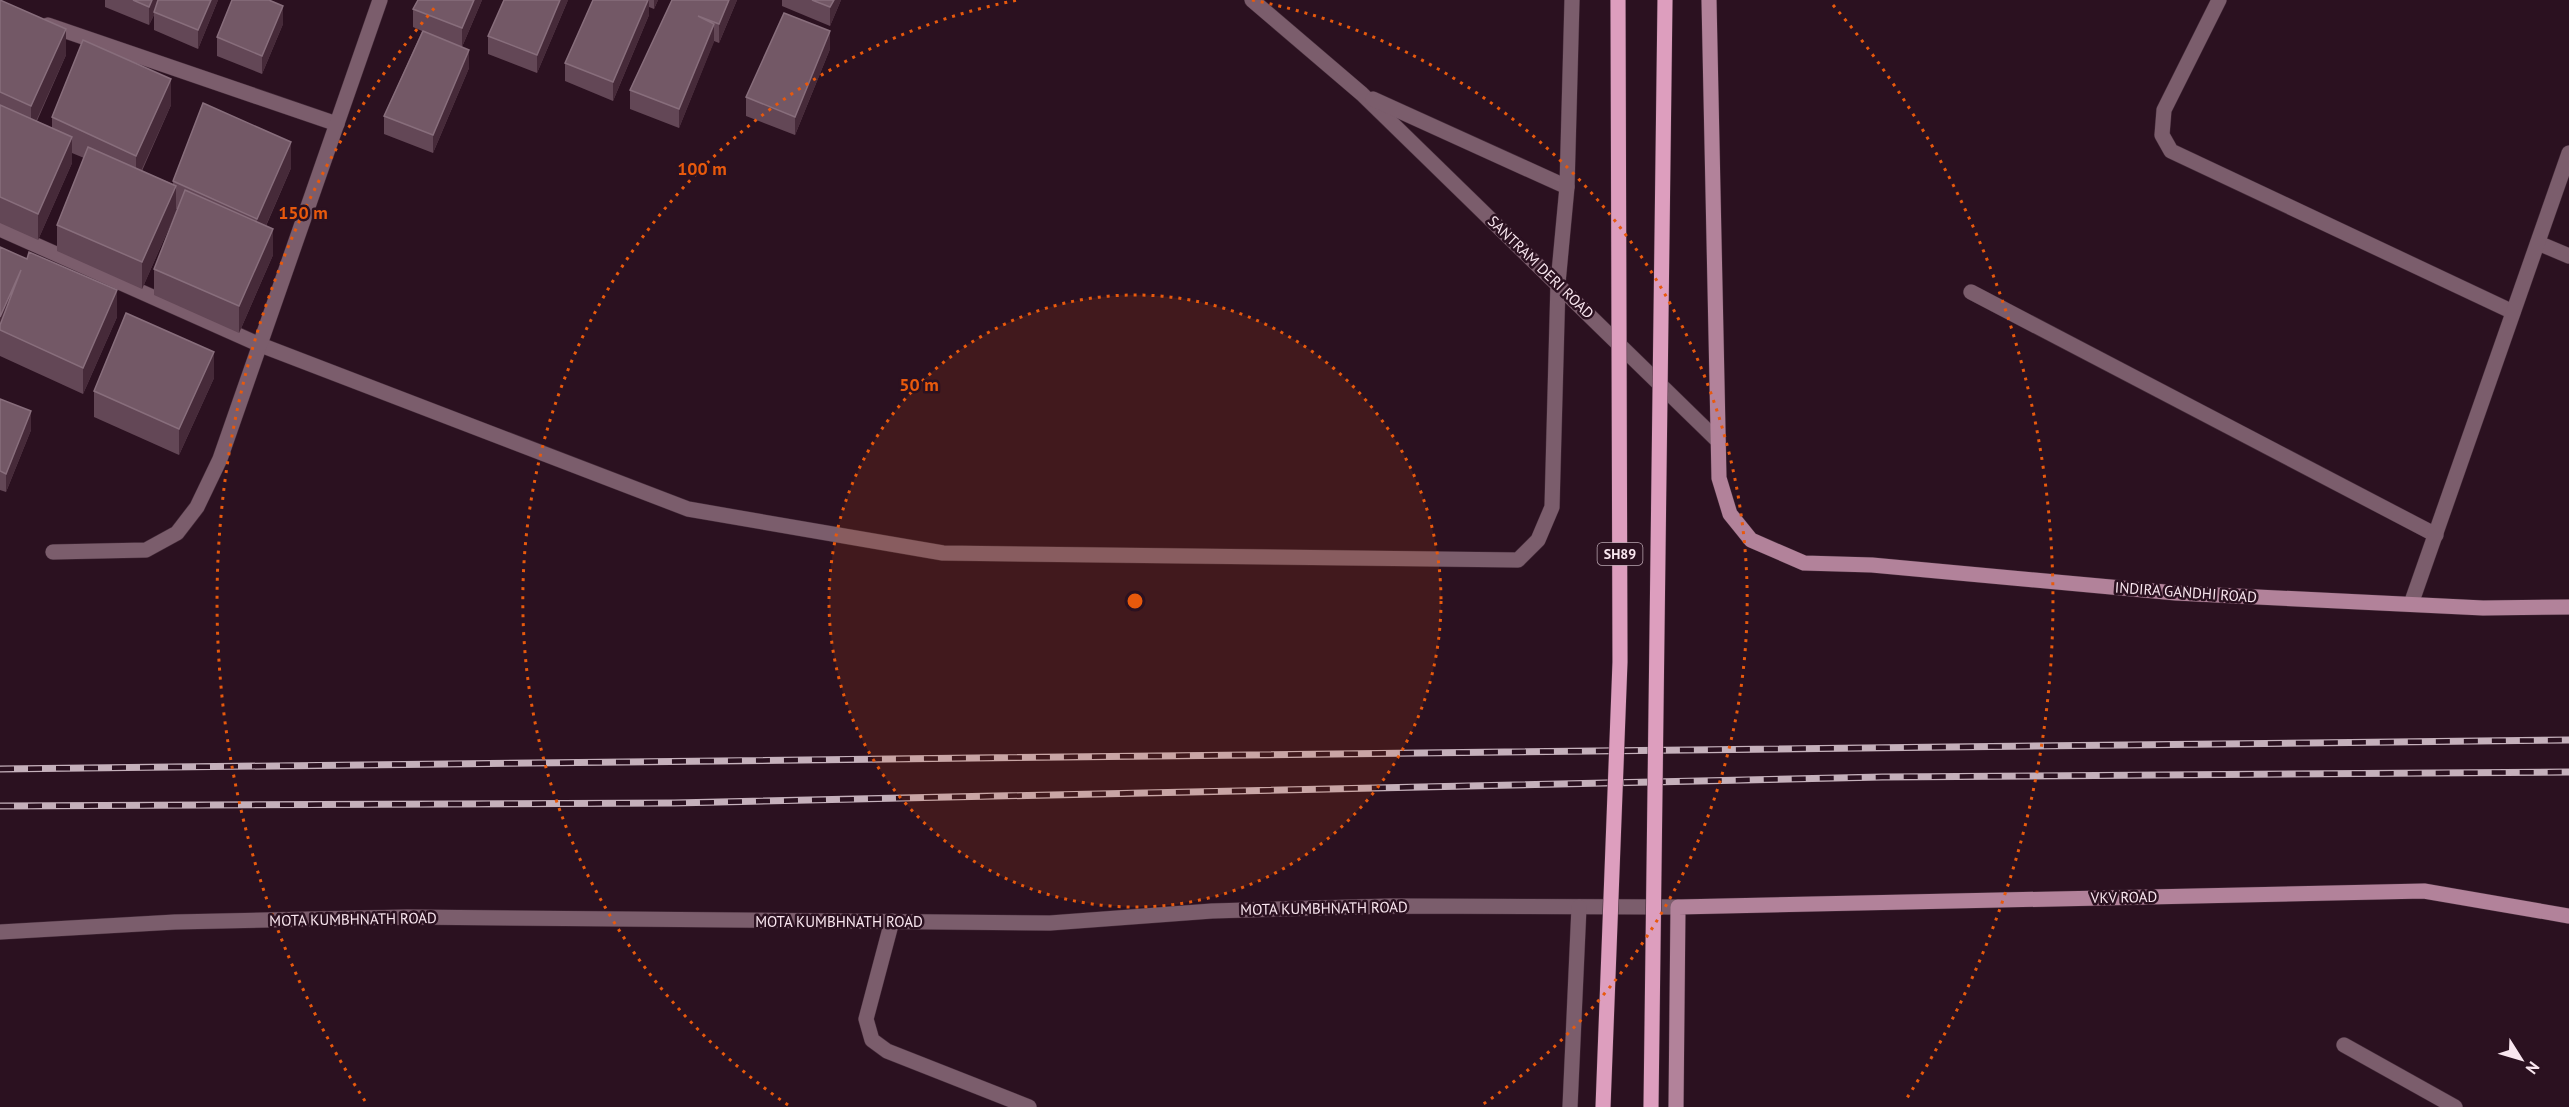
<svg xmlns="http://www.w3.org/2000/svg" width="2569" height="1107" viewBox="0 0 2569 1107" font-family="'PT Sans',sans-serif">
<style>
.lines{fill:none;stroke-linecap:round;stroke-linejoin:round}
.street-casing{stroke:#442b39;stroke-width:16}
.secondary-casing{stroke:#442b39;stroke-width:16}
.street{stroke:#7b5d6c;stroke-width:15}
.secondary{stroke:#b2829a;stroke-width:15}
.rail-casing{stroke:#c5b0bb;stroke-width:7}
.rail{stroke:#2b1120;stroke-width:4.5;stroke-dasharray:14;stroke-linecap:butt}
.primary-bridge-casing{stroke:#442b39;stroke-width:16;stroke-linecap:butt}
.primary-bridge{stroke:#dd9ebe;stroke-width:15}
.wall{fill:#634756}
.shaded-wall{fill:#462a39}
.building{fill:#735866;stroke:#886e7c;stroke-width:1.5}
.ring{fill:none;stroke:#e8590c;stroke-width:3;stroke-dasharray:3 6}
.labels{text-anchor:middle;dominant-baseline:central;stroke-width:5;stroke-linejoin:round;paint-order:stroke}
.shield{fill:#2b1120;stroke:#bba6b1;stroke-width:1.5}
.shield-label{font-size:14px;font-weight:bold;fill:#f9e6ef}
.street-label{font-size:15px;fill:#f9e6ef;stroke:#2b1120}
.centre{fill:#e8590c;stroke:#2b1120;stroke-width:3}
.ring-label{font-size:18px;text-anchor:middle;font-weight:bold;fill:#e8590c;stroke:#2b1120;stroke-width:5;stroke-linejoin:round;paint-order:stroke}
</style>
<rect width="100%" height="100%" fill="#2b1120"/>
<g class="lines">
<g class="street-casing">
<g id="street">
<path d="M1252,0L1362,94L1718,441"/>
<path d="M2219,0L2164,110L2162,135L2171,151L2513,312"/>
<path d="M48,25L337,124"/>
<path d="M1373,99L1567,187"/>
<path d="M0,229L258,344L688,509L943,553L1518,560L1538,540L1552,507L1558,283L1567,187L1572,0"/>
<path d="M2538,243L2569,256"/>
<path d="M1971,292L2436,535"/>
<path d="M53,552L146,550L177,533L197,507L220,459L380,0"/>
<path d="M2411,604L2569,153"/>
<path d="M892,921L866,1019L872,1040L887,1051L1029,1107"/>
<path d="M0,932L175,922L407,917L1050,923L1212,911L1390,906L1678,907"/>
<path d="M2344,1045L2455,1107"/>
<path d="M1570,1107L1579,907"/>
</g>
</g>
<g class="secondary-casing">
<g id="secondary">
<path d="M1709,0L1719,478L1730,514L1751,540L1804,563L1872,565L2176,593L2483,608L2569,607"/>
<path d="M1676,1107L1678,907L2424,891L2569,916"/>
</g>
</g>
<use href="#street" class="street"/>
<use href="#secondary" class="secondary"/>
<g class="rail-casing">
<g id="rail">
<path d="M0,769L2569,740"/>
<path d="M0,806L674,803L1882,777L2569,772"/>
</g>
</g>
<use href="#rail" class="rail"/>
<g class="primary-bridge-casing">
<g id="primary-bridge">
<path d="M1603,1107L1620,662L1618,0"/>
<path d="M1651,1107L1665,0"/>
</g>
</g>
<use href="#primary-bridge" class="primary-bridge"/>
</g>
<g class="wall">
<path d="M0,0L66,55L37,121L52,128V117L171,105L142,171L173,184V181L291,168L266,226L273,255L239,333L154,295V269L178,210L176,209V212L142,289L57,251V225L84,158L72,153V163L38,240L0,223Z"/>
<path d="M105,0H218L198,49L154,30V15L149,25L105,7Z"/>
<path d="M418,0H482L462,47L469,68L433,153L384,134V116L422,31L413,27V9Z"/>
<path d="M568,0L537,73L488,54V36Z"/>
<path d="M593,0H658L654,9L649,7V15L613,101L565,81V63Z"/>
<path d="M672,0H737L719,43L714,41L679,128L630,109V90Z"/>
<path d="M782,0H841L830,26L782,6Z"/>
<path d="M283,24L262,74L217,56V37Z"/>
<path d="M830,49L795,135L746,116V97Z"/>
<path d="M0,247L117,317L83,394L0,356Z"/>
<path d="M214,378L179,455L94,417V391Z"/>
<path d="M0,399L31,430L6,492L0,490Z"/>
</g>
<g class="shaded-wall">
<path d="M152,0H160L154,12V15L149,25V7Z"/>
<path d="M211,0H218L198,49V30Z"/>
<path d="M474,0H482L462,47V28Z"/>
<path d="M560,0H568L537,73V55Z"/>
<path d="M648,0H649V15L613,101V82Z"/>
<path d="M654,0H658L654,9Z"/>
<path d="M729,0H737L719,43V24Z"/>
<path d="M834,0H841L830,26V7Z"/>
<path d="M283,6V24L262,74V56Z"/>
<path d="M714,24V42L679,128V109Z"/>
<path d="M66,29V55L31,132V106Z"/>
<path d="M830,31V49L795,135V117Z"/>
<path d="M469,50V68L433,153V135Z"/>
<path d="M171,79V105L136,182V156Z"/>
<path d="M72,137V163L38,240V214Z"/>
<path d="M291,142V168L257,246V219Z"/>
<path d="M176,186V212L142,289V262Z"/>
<path d="M273,229V255L239,333V306Z"/>
<path d="M21,270L0,330V317Z"/>
<path d="M117,290V317L83,394V368Z"/>
<path d="M214,352V378L179,455V429Z"/>
<path d="M31,411V430L6,492V474Z"/>
</g>
<g class="building">
<path d="M0,0L66,29L31,106L0,92Z"/>
<path d="M133,0H152L149,7Z"/>
<path d="M158,0H211L198,30L154,12Z"/>
<path d="M232,0H269L283,6L262,56L217,37Z"/>
<path d="M418,0H474L462,28L413,9Z"/>
<path d="M504,0H560L537,55L488,36Z"/>
<path d="M593,0H648L613,82L565,63Z"/>
<path d="M672,0H729L719,24L698,16L714,24L679,109L630,90Z"/>
<path d="M812,0H834L830,7Z"/>
<path d="M784,13L830,31L795,117L746,97Z"/>
<path d="M423,31L469,50L433,135L384,116Z"/>
<path d="M83,40L171,79L136,156L52,117Z"/>
<path d="M203,103L291,142L257,219L173,181Z"/>
<path d="M0,105L72,137L38,214L0,197Z"/>
<path d="M88,147L176,186L142,262L57,225Z"/>
<path d="M185,190L273,229L239,306L154,269Z"/>
<path d="M0,247L27,259L29,252L117,290L83,368L0,330V325L21,270L0,317Z"/>
<path d="M126,313L214,352L179,429L94,391Z"/>
<path d="M0,399L31,411L6,474L0,471Z"/>
</g>
<circle cx="1135" cy="601" r="306" fill="#e8590c" fill-opacity=".12"/>
<g class="ring">
<circle cx="1135" cy="601" r="306"/>
<path d="M788 1105A612 612 0 0 1 1018 0M1252 0A612 612 0 0 1 1482 1105"/>
<path d="M365 1101A918 918 0 0 1 437 5M1833 5A918 918 0 0 1 1905 1101"/>
</g>
<g class="labels">
<rect class="shield" x="1597.5" y="543" width="45" height="22" rx="4.5"/>
<g class="shield-label">
<text x="1620" y="554">SH89</text>
</g>
<g class="street-label">
<text transform="translate(1541 267) rotate(44)">SANTRAM DERI ROAD</text>
<text transform="translate(2186 592) rotate(4)">INDIRA GANDHI ROAD</text>
<text transform="translate(2124 897) rotate(-1)">VKV ROAD</text>
<text transform="translate(1324 908) rotate(-1)">MOTA KUMBHNATH ROAD</text>
<text transform="translate(353 919) rotate(-1)">MOTA KUMBHNATH ROAD</text>
<text x="839" y="921">MOTA KUMBHNATH ROAD</text>
</g>
</g>
<circle cx="1135" cy="601" r="9" class="centre"/>
<g class="ring-label">
<text x="702" y="175">100 m</text>
<text x="303" y="219">150 m</text>
<text x="919" y="391">50 m</text>
</g>
<g transform="translate(2521 1059) rotate(127)" stroke="#2b1120" stroke-width="4.5" paint-order="stroke">
<path d="M0-4.5L10 22L0 15L-10 22Z" fill="#f9e6ef"/>
<text y="-9" font-size="16" font-weight="bold" text-anchor="middle" fill="#f9e6ef">N</text>
</g>
</svg>
